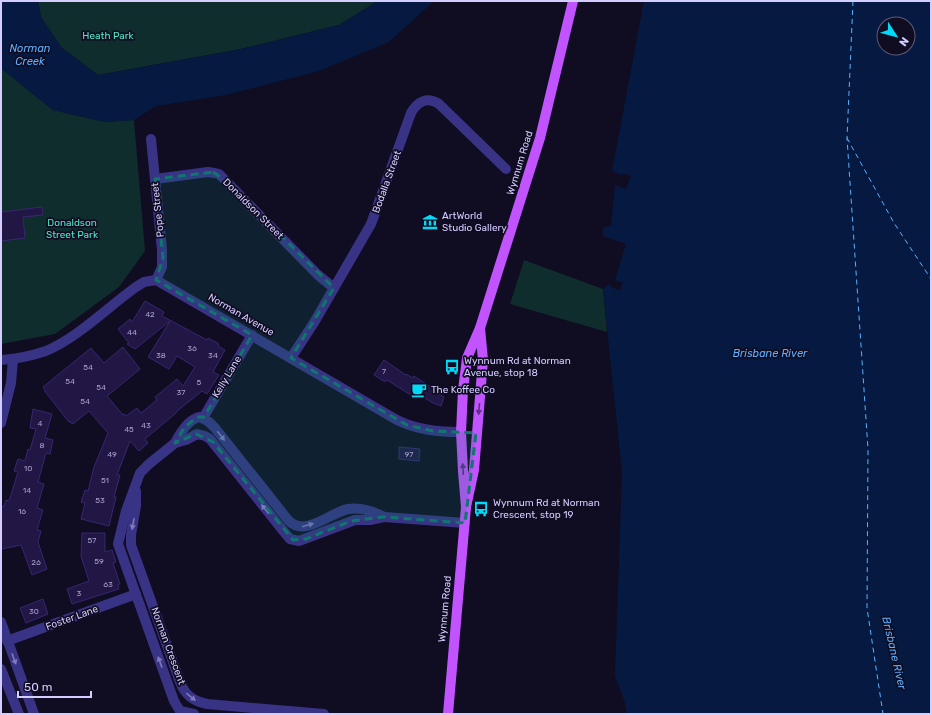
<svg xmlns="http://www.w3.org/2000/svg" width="932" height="715" viewBox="0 0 932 715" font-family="Rubik,sans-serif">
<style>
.green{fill:#0e2d2c}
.water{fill:#061a41;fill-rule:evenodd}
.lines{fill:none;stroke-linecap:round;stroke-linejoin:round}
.ferry{stroke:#5bb0ff;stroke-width:1;stroke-dasharray:5 4;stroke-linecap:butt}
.building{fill:#211644;stroke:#372772}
.minor{stroke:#383385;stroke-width:10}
.tertiary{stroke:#383385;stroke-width:10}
.primary{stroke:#c254ff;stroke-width:10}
.oneway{fill:#602c85}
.oneway2{fill:#7e78bc}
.marked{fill:#0f766e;fill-opacity:0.2;stroke:#0f766e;stroke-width:3;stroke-dasharray:8 5;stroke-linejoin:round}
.labels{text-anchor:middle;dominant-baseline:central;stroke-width:3.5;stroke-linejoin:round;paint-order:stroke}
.number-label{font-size:8px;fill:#a79fd0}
.park-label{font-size:10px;fill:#50e8c5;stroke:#100c22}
.street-label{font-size:10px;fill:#d4cdff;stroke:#100c22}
.poi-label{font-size:10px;fill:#d4cdff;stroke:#100c22;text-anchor:start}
.water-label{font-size:11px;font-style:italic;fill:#5bb0ff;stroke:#100c22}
</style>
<rect width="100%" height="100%" fill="#100c22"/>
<g class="green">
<path d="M38,1H378L339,25L241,49L98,75L61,47L41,17Z"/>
<path d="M1,68L53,110L105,122L134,120L145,251L119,287L55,334L1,344Z"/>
<path d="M524,260L603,289L607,332L510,304Z"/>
</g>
<g class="water">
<path d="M1,1H38L41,17L61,47L98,75L241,49L339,25L378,1H434L389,42L319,71L226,95L156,106L134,120L105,122L53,110L3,70L1,68Z"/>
<path d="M644,1H931V714H627L625,703L615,676L622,473L603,289L609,284L613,288L620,290L623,283L615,280L626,244L603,236V227L611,226L615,185L626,189L631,176L624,173L622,175L612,171ZM884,24H908V48H884Z"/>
</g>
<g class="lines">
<g class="ferry">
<path d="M853,1L847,138L868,449L867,608L883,714"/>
<path d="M847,138L894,223L931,279"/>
</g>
</g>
<g class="building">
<path d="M42,207L43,215L23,217L25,238L1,241V212Z"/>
<path d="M145,301L164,312L162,316L207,340L208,338L219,344L218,346L225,350L213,372L219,375L207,394L202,391L176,412V413L145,439L148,443L139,451L130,441L117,475H120L114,497H116L109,526L81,519L85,503L81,502L85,490L88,491L94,467L108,433L89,411L73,424L68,421L44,390H45L43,387L91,348L104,363L123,347L140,369L107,396L123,415L124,414L126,416L137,408L141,413L157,400L155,397L177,379L183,386L195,367L177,356L169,369L148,357L170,321L135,349L127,344L129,343L118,329L130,319L132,322Z"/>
<path d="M384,360L406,375V374L413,378L414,376L440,393L439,394L444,397L441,406L433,403L420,395L417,399L387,380L385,382L374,375Z"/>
<path d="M33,409L52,414L45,438L53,440L50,454L46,453L38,482L44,484L37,508L43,510L37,530L41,531L38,542L47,569L32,575L21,545L1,549V507L4,506L6,500L9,501L18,472L14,471L18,459L25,461L28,449L30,450L36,429L30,428Z"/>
<path d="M399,447L420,449L419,461L399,459Z"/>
<path d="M82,533H105V552L112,550L116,562L113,563L120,584L118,585L119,589L72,604L67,589L89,581L81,556Z"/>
<path d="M43,599L48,614L26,623L20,608Z"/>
</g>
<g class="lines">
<g class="minor">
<path d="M151,139L162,250V267L156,280"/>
<path d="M155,179L208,172L215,173L219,174L318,275L334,288"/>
<path d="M291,358L315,321L371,224L411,113C417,102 427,96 439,104L506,169"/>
<path d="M203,418L252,335"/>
<path d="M1,423L11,383L13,359"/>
<path d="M175,443C180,433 188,419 200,417L209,422L215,428L288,520C305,538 329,513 348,509C360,507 373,511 384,517"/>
<path d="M136,491V506L131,535V545L180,682C185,695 193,701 207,704L324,714"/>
<path d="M1,622L34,714"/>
<path d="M7,641L136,594"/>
<path d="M1,669L19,714"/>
<path d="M194,714L180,711L174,701L118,544L126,511L140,473L149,464L175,443L186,440L197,434L205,436L210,439L280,527L290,539L299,541L355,520H370L384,517L465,523"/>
</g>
<path class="tertiary" d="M1,360C16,359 31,356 46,351C77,338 108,307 136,287L144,282L156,280L397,420C418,430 438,432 461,432"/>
<g class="primary">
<path d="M466,507L463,471L461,432L463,390L467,358L480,328L540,138L573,1"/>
<path d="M448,714L466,507L474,470L483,360L480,328"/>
</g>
</g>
<defs><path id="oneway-solid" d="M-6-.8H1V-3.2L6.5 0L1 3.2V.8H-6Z"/></defs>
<g class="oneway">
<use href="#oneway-solid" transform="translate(479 409) rotate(95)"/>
<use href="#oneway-solid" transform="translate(463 469) rotate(-93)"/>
</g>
<g class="oneway2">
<use href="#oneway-solid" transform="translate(221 436) rotate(52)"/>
<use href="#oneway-solid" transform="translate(265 509) rotate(-128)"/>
<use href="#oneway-solid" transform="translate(133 524) rotate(101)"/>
<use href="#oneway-solid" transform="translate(308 525) rotate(-16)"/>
<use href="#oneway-solid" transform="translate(14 659) rotate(70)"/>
<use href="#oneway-solid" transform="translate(160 662) rotate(-110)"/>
<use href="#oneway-solid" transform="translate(191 697) rotate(39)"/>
</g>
<path class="marked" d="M213,172L226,181L334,288L291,358L407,425L433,431L476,433L465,523L384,517L351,521L306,539L293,540L213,442L196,434L175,443L184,428L197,417H204L252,335L156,280L163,258L155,179Z"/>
<defs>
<g id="museum-bare" transform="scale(1.2)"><path d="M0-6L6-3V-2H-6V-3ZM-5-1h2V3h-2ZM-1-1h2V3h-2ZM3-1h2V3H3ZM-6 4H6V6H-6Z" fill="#00daf8" stroke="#100c22" stroke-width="2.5" paint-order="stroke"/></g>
<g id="bus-bare" transform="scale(1.2)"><path d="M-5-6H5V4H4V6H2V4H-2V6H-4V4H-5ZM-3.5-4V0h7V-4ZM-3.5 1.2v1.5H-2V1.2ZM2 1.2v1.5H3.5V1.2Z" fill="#00daf8" stroke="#100c22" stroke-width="2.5" paint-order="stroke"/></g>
<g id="cafe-bare" transform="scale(1.2)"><path d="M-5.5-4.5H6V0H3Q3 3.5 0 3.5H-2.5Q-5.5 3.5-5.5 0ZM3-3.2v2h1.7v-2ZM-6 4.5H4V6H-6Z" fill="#00daf8" stroke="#100c22" stroke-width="2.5" paint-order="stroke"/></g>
</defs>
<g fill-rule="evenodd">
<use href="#museum-bare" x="430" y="222"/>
<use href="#bus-bare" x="452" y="367"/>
<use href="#cafe-bare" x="419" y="390"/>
<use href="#bus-bare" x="481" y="509"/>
</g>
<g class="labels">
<g class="number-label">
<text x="150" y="314">42</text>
<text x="132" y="332">44</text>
<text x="192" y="348">36</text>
<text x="161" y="355">38</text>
<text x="213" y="355">34</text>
<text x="88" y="367">54</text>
<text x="384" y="371">7</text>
<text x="70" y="381">54</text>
<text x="199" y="382">5</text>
<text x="101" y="387">54</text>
<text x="181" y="392">37</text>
<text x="85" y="401">54</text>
<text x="40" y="423">4</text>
<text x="146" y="425">43</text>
<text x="129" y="429">45</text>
<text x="42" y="445">8</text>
<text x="112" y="454">49</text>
<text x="409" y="454">97</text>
<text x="28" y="468">10</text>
<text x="105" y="480">51</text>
<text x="27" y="490">14</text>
<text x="100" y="500">53</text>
<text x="22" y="511">16</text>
<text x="92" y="540">57</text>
<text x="99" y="561">59</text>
<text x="36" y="562">26</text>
<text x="108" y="584">63</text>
<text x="79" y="593">3</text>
<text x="34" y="611">30</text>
</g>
<g class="park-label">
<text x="108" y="36">Heath Park</text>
<text x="72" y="223">Donaldson<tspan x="72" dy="12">Street Park</tspan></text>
</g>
<g class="street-label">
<text transform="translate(520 163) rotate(-73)">Wynnum Road</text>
<text transform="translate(387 182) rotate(-70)">Bodalla Street</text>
<text transform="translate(253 209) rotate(45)">Donaldson Street</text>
<text transform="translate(158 210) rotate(-96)">Pope Street</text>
<text transform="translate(241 315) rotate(30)">Norman Avenue</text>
<text transform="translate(227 377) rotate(-59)">Kelly Lane</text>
<text transform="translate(445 609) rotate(-85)">Wynnum Road</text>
<text transform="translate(72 618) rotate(-20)">Foster Lane</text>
<text transform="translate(168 646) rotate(70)">Norman Crescent</text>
</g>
<g class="poi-label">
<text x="442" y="216">ArtWorld<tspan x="442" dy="12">Studio Gallery</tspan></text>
<text x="464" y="361">Wynnum Rd at Norman<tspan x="464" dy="12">Avenue, stop 18</tspan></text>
<text x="431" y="390">The Koffee Co</text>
<text x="493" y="503">Wynnum Rd at Norman<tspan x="493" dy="12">Crescent, stop 19</tspan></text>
</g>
<g class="water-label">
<text x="30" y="48">Norman<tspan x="30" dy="13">Creek</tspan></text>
<text x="770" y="353">Brisbane River</text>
<text transform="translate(894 653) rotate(77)">Brisbane River</text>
</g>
</g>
<rect width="932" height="715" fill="none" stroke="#d4cdff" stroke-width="4"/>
<g transform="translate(896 36) rotate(126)"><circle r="19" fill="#100c22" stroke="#5e597a"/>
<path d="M0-3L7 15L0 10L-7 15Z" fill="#00daf8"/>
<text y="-6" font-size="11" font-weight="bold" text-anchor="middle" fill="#d4cdff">N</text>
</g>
<path d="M18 691v6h73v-6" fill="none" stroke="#d4cdff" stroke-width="2"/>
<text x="24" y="691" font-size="12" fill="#d4cdff" stroke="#100c22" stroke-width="3" paint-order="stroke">50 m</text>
</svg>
